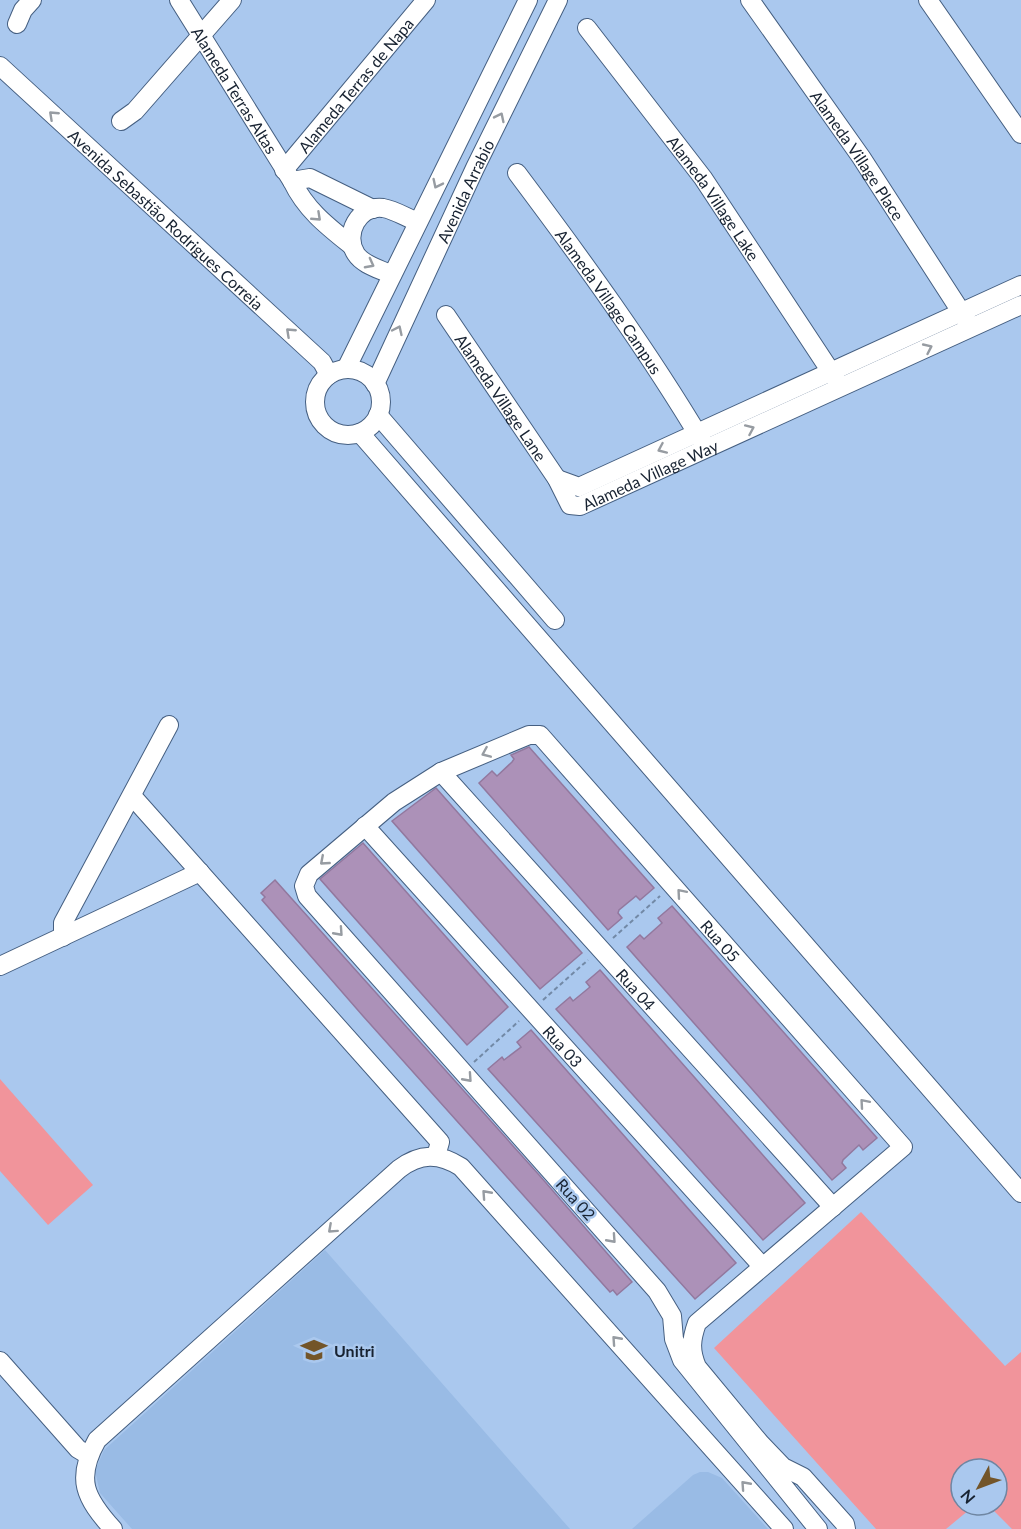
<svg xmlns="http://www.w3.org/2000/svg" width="1021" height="1529" viewBox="0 0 1021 1529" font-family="Lato,sans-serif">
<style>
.built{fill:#99bbe5}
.green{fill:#f1949b}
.building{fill:#ac91b8;stroke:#92789e;stroke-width:1.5}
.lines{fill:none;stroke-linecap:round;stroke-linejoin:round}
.minor-casing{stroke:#455f81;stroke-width:20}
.path{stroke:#7289a6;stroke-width:2;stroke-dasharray:4.5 3;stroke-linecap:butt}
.minor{stroke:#fff;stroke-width:18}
.oneway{stroke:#979ca2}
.labels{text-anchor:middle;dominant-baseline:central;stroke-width:5;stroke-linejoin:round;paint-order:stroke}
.street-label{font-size:16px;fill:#172231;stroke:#aac8ee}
.poi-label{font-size:16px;font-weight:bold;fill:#172231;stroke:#aac8ee;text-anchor:start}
</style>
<rect width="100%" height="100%" fill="#aac8ee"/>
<g class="built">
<path d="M325,1250L570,1529H132L100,1493L95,1471L104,1450Z"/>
<path d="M700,1472H708L722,1478L768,1529H632L693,1475Z"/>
</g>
<g class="green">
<path d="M0,1079L93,1185L48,1225L0,1171Z"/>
<path d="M861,1212L1005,1366L1021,1352V1529H1012L988,1505H997V1469H961V1505H975L946,1529H876L714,1348Z"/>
</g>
<g class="building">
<path d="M529,747L654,888L640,900L636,896L619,910L618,913L622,918L608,930L479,783L492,771L497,776L512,762L514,759L511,755Z"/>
<path d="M436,788L582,953L540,989L392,821Z"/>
<path d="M363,843L508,1007L467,1045L320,879Z"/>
<path d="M275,880L540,1176L632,1282L617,1295L613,1290L610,1292L363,1016L262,900L265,897L261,893Z"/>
<path d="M672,906L877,1138L863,1150L859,1145L843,1160L842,1163L846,1168L832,1180L627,947L640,935L644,939L662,923L658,918Z"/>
<path d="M600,970L805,1203L763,1240L556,1009L570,997L573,1001L590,987L586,982Z"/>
<path d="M531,1030L736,1263L695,1299L488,1069L502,1057L504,1060L521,1047L517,1042Z"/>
</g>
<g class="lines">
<g class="minor-casing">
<g id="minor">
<path id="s1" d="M179,0L292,181C306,210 327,226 352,246"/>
<path id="s2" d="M750,0L861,157L967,321"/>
<path d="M928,0L1021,134"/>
<path d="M17,24L23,10L32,0"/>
<path id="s3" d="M587,28L703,178L837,381"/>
<path id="s4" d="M0,66L322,362L329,375"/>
<path d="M121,121L135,111L232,0"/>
<path id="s5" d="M284,170L426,0"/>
<path id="s6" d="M517,173C583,261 647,349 703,443"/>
<path d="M292,181L310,178L373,209"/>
<path d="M392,275C380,269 363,265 356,254C343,234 359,205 383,208C395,210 407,218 418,222"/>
<path id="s7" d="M446,315L557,479L570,505L580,506L1021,305"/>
<path d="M346,369L528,0"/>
<circle cx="348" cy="402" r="33"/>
<path id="s8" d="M375,384L475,168L558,0"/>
<path d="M378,415L555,620"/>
<path d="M360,433L1021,1193"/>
<path d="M557,479L579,487L1021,285"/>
<path id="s9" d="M441,772L833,1207"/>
<path d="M133,797L440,1142L436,1156"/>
<path id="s10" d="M365,826L762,1266"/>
<path d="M63,937V923L169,725"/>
<path d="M0,966L200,872"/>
<path d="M0,1361L78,1449L88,1455"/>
<path d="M113,1529C85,1498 75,1479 97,1440L399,1169C420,1153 439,1153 461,1167L784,1529"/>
<path id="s11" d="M818,1529L682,1360L674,1339L672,1316L657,1291L307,896L304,886L309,874L394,802L441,772L529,735H540L903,1147L697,1323C691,1340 690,1350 697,1367L760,1443L783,1467L803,1477L845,1524L846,1529"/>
</g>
</g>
<g class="path">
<path d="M613,938L660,896"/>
<path d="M543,1000L588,960"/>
<path d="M474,1062L519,1021"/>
</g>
<use href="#minor" class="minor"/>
</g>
<defs><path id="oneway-chevron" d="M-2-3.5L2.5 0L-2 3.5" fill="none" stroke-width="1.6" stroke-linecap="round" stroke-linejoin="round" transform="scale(1.5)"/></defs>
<g class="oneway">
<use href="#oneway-chevron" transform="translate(53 115) rotate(-137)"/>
<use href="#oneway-chevron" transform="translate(500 117) rotate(-64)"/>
<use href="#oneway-chevron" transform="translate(437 184) rotate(116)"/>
<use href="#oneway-chevron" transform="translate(317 217) rotate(43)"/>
<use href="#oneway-chevron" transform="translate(370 264) rotate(28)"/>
<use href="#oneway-chevron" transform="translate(398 330) rotate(-65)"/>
<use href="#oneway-chevron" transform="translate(290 332) rotate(-137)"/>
<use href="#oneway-chevron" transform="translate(928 348) rotate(-25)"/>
<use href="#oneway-chevron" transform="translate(750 429) rotate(-24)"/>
<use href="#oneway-chevron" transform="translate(662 449) rotate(156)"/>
<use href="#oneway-chevron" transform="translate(486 753) rotate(157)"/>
<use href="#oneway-chevron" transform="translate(324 861) rotate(139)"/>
<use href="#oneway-chevron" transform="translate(681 893) rotate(-131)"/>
<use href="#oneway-chevron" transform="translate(339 932) rotate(48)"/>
<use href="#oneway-chevron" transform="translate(468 1078) rotate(48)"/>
<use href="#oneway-chevron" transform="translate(864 1103) rotate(-131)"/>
<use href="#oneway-chevron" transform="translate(486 1194) rotate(-132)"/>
<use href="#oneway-chevron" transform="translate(332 1229) rotate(138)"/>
<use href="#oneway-chevron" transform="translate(612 1239) rotate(48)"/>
<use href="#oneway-chevron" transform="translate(616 1340) rotate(-132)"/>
<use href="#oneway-chevron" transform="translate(745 1485) rotate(-132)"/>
</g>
<defs>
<g id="university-bare" transform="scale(2.07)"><path d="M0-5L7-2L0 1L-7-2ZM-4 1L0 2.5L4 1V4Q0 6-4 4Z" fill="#735529" stroke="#aac8ee" stroke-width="2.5" paint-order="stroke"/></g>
</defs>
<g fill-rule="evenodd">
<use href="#university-bare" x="314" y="1350"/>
</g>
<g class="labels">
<g class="street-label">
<text stroke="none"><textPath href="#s5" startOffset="111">Alameda Terras de Napa</textPath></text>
<text stroke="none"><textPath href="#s1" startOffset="106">Alameda Terras Altas</textPath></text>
<text stroke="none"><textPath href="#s2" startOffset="189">Alameda Village Place</textPath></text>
<text stroke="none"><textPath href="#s8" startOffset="213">Avenida Arrabio</textPath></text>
<text stroke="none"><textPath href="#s3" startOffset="212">Alameda Village Lake</textPath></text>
<text stroke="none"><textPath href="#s4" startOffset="226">Avenida Sebastião Rodrigues Correia</textPath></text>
<text stroke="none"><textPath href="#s6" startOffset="158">Alameda Village Campus</textPath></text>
<text stroke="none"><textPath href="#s7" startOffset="99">Alameda Village Lane</textPath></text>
<text stroke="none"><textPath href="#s7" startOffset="314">Alameda Village Way</textPath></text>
<text stroke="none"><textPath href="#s11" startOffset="1390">Rua 05</textPath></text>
<text stroke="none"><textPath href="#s9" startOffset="292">Rua 04</textPath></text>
<text stroke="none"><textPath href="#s10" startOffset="296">Rua 03</textPath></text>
<text transform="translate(576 1199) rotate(48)">Rua 02</text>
</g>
<g class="poi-label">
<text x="334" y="1350">Unitri</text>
</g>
</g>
<g transform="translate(979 1487) rotate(229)"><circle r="28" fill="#aac8ee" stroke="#6f86a2" stroke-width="1.5"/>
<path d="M0-4.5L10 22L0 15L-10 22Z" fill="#735529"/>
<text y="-9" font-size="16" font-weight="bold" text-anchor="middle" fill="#172231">N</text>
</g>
</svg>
